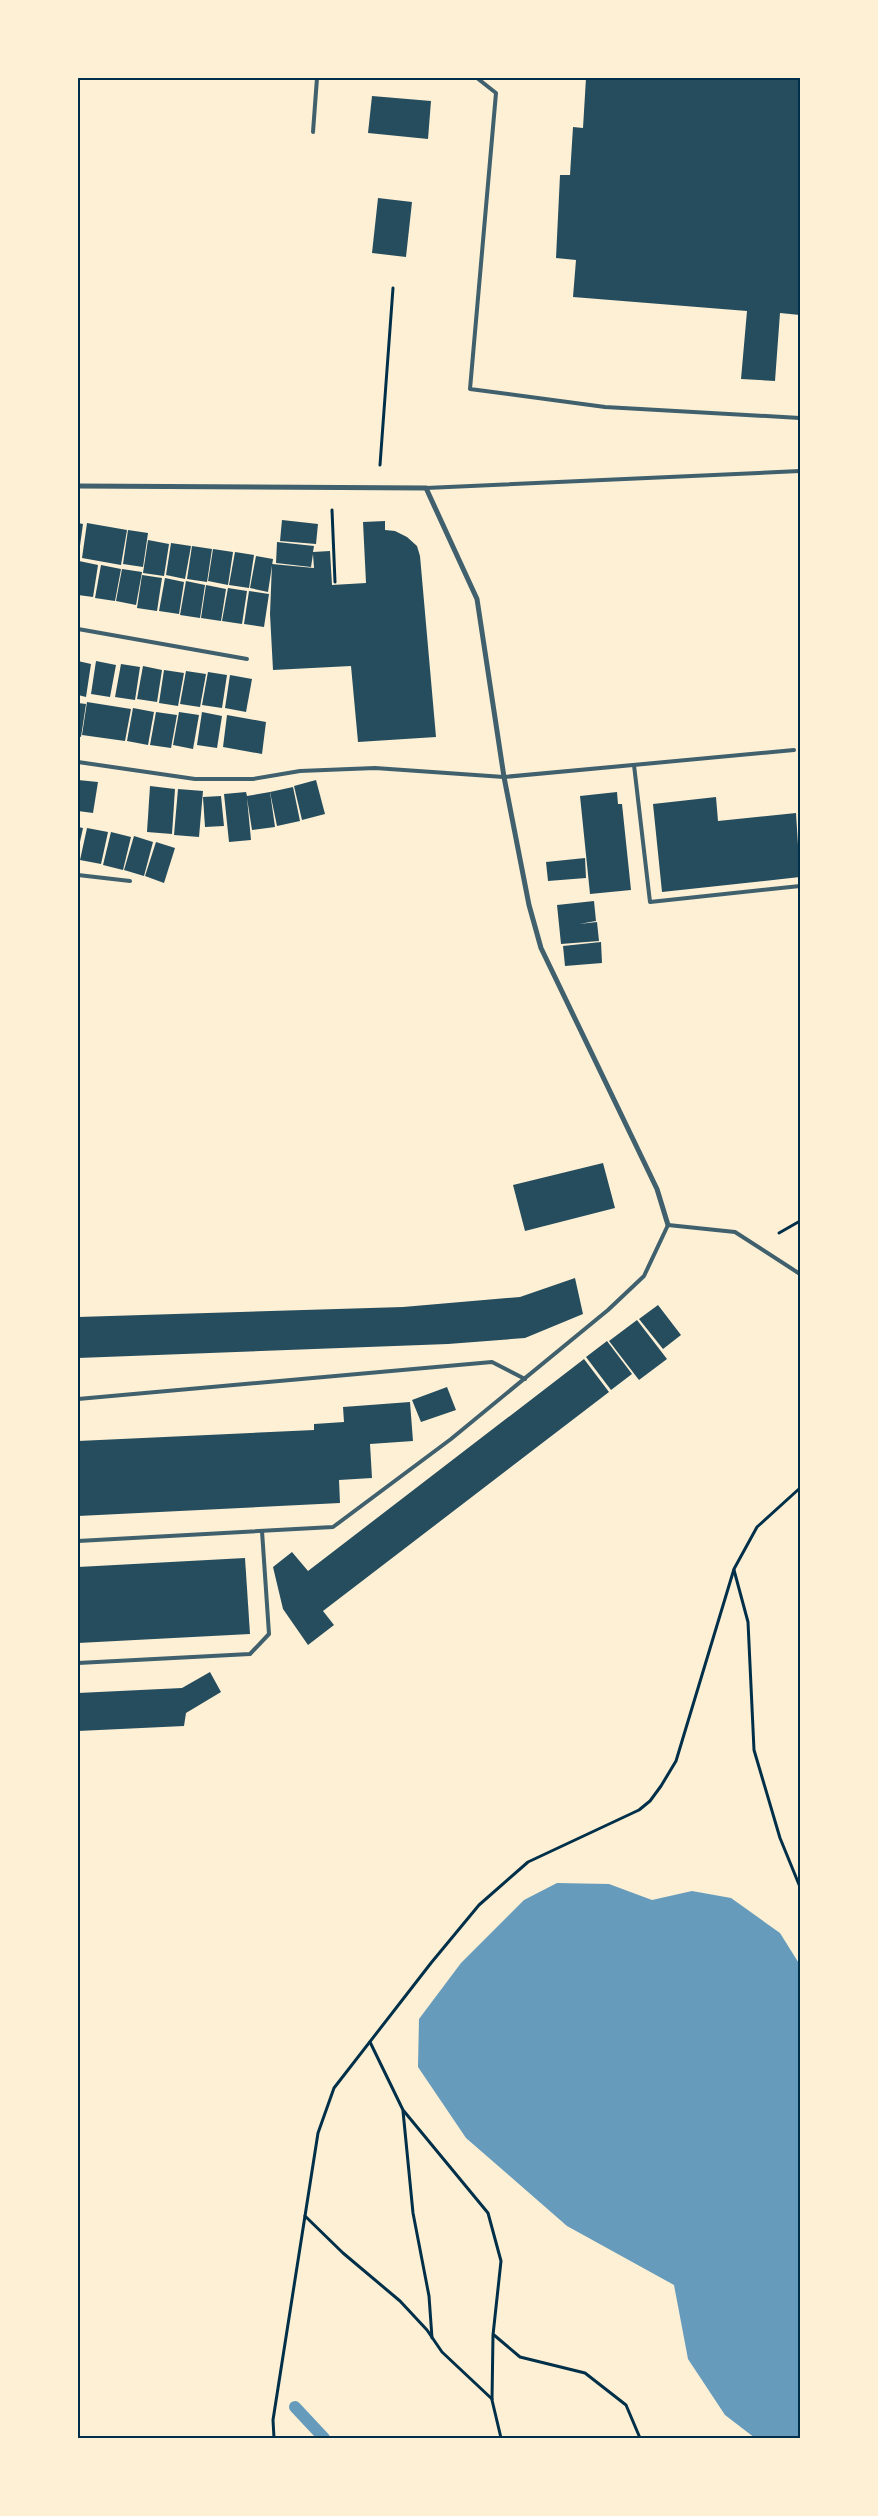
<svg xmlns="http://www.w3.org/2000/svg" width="878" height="2516" viewBox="0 0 878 2516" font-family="'PT Sans Narrow',sans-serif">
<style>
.water{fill:#669bbc}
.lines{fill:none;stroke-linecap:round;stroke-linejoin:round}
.stream{stroke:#669bbc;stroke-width:12}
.building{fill:#264d5e}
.path{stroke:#003049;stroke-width:3}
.service{stroke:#3f606c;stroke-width:4}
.minor{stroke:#3f606c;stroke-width:5}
.neatline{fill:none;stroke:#003049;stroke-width:2}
</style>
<rect width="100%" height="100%" fill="#fdf0d5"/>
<path class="water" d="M557,1883L609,1884L652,1900L692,1891L731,1898L780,1933L800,1965V2438H755L725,2415L688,2359L674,2285L567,2226L466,2138L418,2067L419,2019L461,1963L524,1900Z"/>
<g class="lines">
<path class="stream" d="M295,2407L324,2438"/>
</g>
<g class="building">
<path d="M586,78H800V315L780,313L775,381L741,379L747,311L573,297L576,260L556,258L560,175H570L573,127L583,128Z"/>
<path d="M372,96L431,101L428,139L368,133Z"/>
<path d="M378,198L412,202L406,257L372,253Z"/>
<path d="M282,520L318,524L316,544L280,541Z"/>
<path d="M385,521V530L395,531L407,537L417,546L420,556L436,737L358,742L351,666L273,670L270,614L272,564L314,568L313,554L311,567L276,563L277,542L314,546L313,552L330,551L332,585L366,583L363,522Z"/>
<path d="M78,523L83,524L79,553H78Z"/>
<path d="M87,523L127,530L121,565L82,558Z"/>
<path d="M128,530L148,533L143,567L123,564Z"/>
<path d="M148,540L169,544L164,576L143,573Z"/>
<path d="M171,543L191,546L185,579L166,575Z"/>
<path d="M192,546L212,549L207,582L187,579Z"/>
<path d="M213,549L233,552L228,585L208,581Z"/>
<path d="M235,552L254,555L249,588L229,585Z"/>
<path d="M256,556L273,559L268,592L250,588Z"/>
<path d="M79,561L98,565L93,597L78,595Z"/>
<path d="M101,565L121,569L115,601L95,598Z"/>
<path d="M122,569L142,572L136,605L116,601Z"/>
<path d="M142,575L162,578L157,611L137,608Z"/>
<path d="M165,578L184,582L179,614L159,611Z"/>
<path d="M186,581L205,585L200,618L180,615Z"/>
<path d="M206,585L226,589L221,621L201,618Z"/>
<path d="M228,588L247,591L242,624L222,621Z"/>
<path d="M249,591L269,594L264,627L244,624Z"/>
<path d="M78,661L91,664L86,697L78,695Z"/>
<path d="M96,661L116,665L110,697L91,694Z"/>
<path d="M121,664L140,667L135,700L115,697Z"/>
<path d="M143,666L162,670L157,702L137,699Z"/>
<path d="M164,670L184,673L178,706L159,703Z"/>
<path d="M186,671L206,674L200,707L180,704Z"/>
<path d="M208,672L227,675L222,708L202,705Z"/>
<path d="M230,675L252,679L246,712L225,708Z"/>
<path d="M87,702L131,709L125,741L82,735Z"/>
<path d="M78,703L86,704L81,737L78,736Z"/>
<path d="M133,708L154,712L148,745L127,741Z"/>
<path d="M156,712L177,715L171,748L150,745Z"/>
<path d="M179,712L199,715L193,749L173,745Z"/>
<path d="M202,712L222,716L217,748L197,745Z"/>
<path d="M227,715L266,722L262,754L223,747Z"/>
<path d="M78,780L98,782L93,813L78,811Z"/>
<path d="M316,780L325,814L302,820L294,786Z"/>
<path d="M150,786L175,789L172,834L147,832Z"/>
<path d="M293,787L300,821L277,826L270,792Z"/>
<path d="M178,789L203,791L199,837L174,835Z"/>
<path d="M246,792L247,796L270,792L275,827L252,830L247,798L251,840L229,842L224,794Z"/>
<path d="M617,792L618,804H622L631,890L590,894L580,796Z"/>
<path d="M221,796L224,826L205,827L203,797Z"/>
<path d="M716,797L718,821L796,813L800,877L662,892L653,804Z"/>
<path d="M78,827L83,828L78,851Z"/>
<path d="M87,828L108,832L101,864L80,860Z"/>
<path d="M111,832L131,837L123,870L103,865Z"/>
<path d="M134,836L153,842L144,876L124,870Z"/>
<path d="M156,842L175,848L164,883L145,876Z"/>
<path d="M585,858L586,878L548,881L546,862Z"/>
<path d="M594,901L596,921L579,924L597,922L599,941L561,944L557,905Z"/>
<path d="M601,942L602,963L565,966L563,946Z"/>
<path d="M603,1163L615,1208L525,1231L513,1185Z"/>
<path d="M575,1278L583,1314L525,1338L448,1344L78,1358V1317L403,1307L520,1297Z"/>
<path d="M658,1305L681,1335L663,1349L639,1319Z"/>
<path d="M637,1320L667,1359L639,1380L609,1341Z"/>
<path d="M607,1341L632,1374L611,1390L586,1357Z"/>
<path d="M584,1359L609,1392L323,1611L334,1625L308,1645L283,1609L273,1567L292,1552L308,1571Z"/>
<path d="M447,1387L456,1410L421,1422L412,1400Z"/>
<path d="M410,1402L413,1441L370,1444L372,1478L339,1480L340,1503L78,1516V1441L314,1430V1424L344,1422L343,1407Z"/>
<path d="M245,1558L250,1634L78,1643V1567Z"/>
<path d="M210,1672L221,1692L186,1713L184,1726L78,1731V1693L182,1688Z"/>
</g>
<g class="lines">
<g class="path">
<path d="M380,465L393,288"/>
<path d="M332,510L335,582"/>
<path d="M779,1233L800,1221"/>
<path d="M734,1570L748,1622L754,1750L780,1838L800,1887"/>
<path d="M370,2042L403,2110L488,2213L501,2261L493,2335L492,2400L501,2438"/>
<path d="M403,2111L413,2213L429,2296L432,2338"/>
<path d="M305,2216L343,2253L400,2301L427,2330L442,2352L492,2399"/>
<path d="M494,2335L520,2357L585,2373L626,2405L640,2438"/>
<path d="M274,2438L273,2420L318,2133L334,2088L431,1963L479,1905L528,1862L639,1810L650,1801L661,1786L676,1761L734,1569L757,1527L800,1488"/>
</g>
<g class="service">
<path d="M477,78L496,93L470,389L605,407L800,418"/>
<path d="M313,132L317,78"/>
<path d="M426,488L800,471"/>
<path d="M78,629L247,659"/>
<path d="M78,762L195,779H253L300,771L375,768L504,777L794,750"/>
<path d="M634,765L650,902L800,886"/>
<path d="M78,875L130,881"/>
<path d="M78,1399L492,1362L525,1379"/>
<path d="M78,1541L333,1527L451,1439L608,1310L644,1276L668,1225L735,1232L800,1274"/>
<path d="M78,1663L250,1654L269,1634L262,1531"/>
</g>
<path class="minor" d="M78,486L426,488L477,599L504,777L529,905L541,948L657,1189L668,1225"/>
</g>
<rect width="878" height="2516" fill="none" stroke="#fdf0d5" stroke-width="158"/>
<rect x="79" y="79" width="720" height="2358" class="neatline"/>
</svg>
